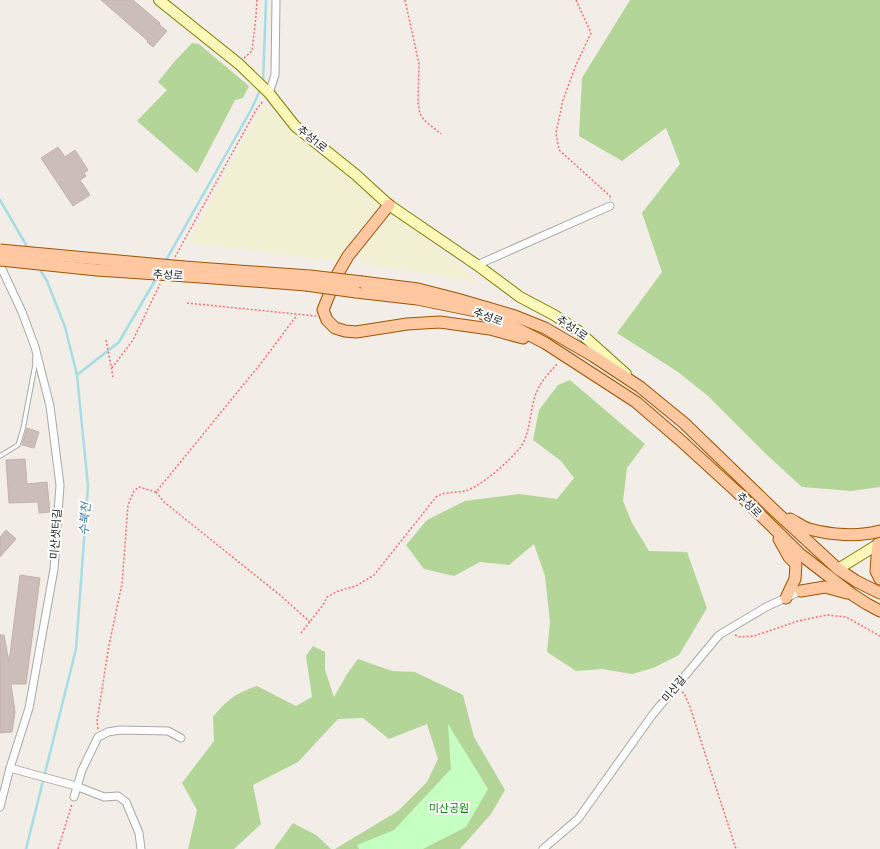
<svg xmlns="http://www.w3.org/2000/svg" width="880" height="849" viewBox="0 0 880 849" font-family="'Work Sans','Noto Sans KR',sans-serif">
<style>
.farmland{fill:#f2f0d2}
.forest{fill:#b3d598}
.park{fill:#c6ffc2}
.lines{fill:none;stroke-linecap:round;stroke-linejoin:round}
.stream{stroke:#a4dee4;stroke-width:2.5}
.building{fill:#cbbeba;stroke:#c6b1a8}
.lane-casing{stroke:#a8a8a8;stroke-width:5.5}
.street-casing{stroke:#a8a8a8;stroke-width:9}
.secondary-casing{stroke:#817d00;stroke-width:12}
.primary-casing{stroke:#9f5400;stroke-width:13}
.path{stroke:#ff6c71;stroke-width:1.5;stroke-dasharray:2 2;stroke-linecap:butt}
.lane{stroke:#fff;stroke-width:3.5}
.street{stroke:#fff;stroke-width:7}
.secondary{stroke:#fff9b9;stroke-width:10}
.primary{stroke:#ffc8a0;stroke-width:11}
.primary-bridge-casing{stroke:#9f5400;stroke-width:13;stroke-linecap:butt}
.primary-bridge{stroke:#ffc8a0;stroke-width:11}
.labels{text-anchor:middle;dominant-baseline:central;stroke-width:4;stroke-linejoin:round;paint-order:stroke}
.street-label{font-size:11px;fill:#212121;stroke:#fff}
.park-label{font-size:11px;fill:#098802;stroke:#fff}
.water-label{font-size:12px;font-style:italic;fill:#3c7da2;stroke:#fff}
</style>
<rect width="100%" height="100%" fill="#f2ede7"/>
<g class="farmland">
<path d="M263,104L382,201L345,248L337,261L189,242Z"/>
<path d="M393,212L478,281L361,263L360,258L362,251Z"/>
</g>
<g class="forest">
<path d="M630,0H880V487L851,491L802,487L767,455L708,396L678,372L617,333L662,272L642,213L680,164L666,128L622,161L579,136L582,78Z"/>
<path d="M192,43L199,44L249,86L243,98L235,100L197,173L137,121L167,90L158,82L174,62Z"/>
<path d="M570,380L645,444L627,468L623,501L632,523L649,551L687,552L707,608L679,655L653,668L632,674L602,669L576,671L547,652L550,622L545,576L534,544L509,565L480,562L454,576L424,569L406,545L427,520L465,501L519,494L557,499L574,478L561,461L533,440L539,410L558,385Z"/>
<path d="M313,646L325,652V670L334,697L347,674L358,659L392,671L415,672L463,695L474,737L505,790L491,814L460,849H335L398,811L427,782L438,759L427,724L389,739L363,718L338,719L298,762L253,785L261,824L234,849H188L197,810L182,783L214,741L213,717C228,699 235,694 257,686L296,706L312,697L306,656Z"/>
<path d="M293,823L316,835L331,849H274Z"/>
</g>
<path class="park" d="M448,724L488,789L466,827L423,849H359L357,845L394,830L451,769Z"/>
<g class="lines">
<g class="stream">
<path d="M263,83L266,0"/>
<path d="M0,200L29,250"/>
<path d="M165,262L251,110L261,88"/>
<path d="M77,375L119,342L157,277"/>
<path d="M26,849L76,649L88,486L77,375L65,327L47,281L39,268"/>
</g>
</g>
<g class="building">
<path d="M101,0H133L160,23L159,24L167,31L153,47L147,42L148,41Z"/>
<path d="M58,147L65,157L75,150L88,170L84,173L86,176L80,180L90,195L73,206L41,158Z"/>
<path d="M27,428L39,432L34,448L22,445Z"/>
<path d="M25,459L27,484L47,482L50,512L39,513L38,502L9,503L6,460Z"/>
<path d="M6,530L16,539L0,557V537Z"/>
<path d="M20,575L40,578L26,684H11L15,712L12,732L0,733V635H4L9,662Z"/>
</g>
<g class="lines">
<g class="lane-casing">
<path id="lane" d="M0,456L18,445L23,429L35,365V357"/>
</g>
<g class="street-casing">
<g id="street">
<path d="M269,93L275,75L276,0"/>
<path d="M0,265L22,312L35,347L50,406L60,485L54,569L29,708L10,768L0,807"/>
<path d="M477,265L610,206"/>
<path d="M10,768L76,786L104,797L118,796L126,802L139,833L141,849"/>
<path d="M74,797L82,770L98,737L108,732L120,730L168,731L181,738"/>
<path d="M543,849L578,819L653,714L719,635L766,607L803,590"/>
</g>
</g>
<g class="secondary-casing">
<g id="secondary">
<path d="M159,0L239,64L269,93L295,126L355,174L389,205L477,265L520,297L554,315L577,330L626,374"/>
<path d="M838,569L880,543"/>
</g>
</g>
<g class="primary-casing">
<g id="primary">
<path d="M389,205L348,256L337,275L323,310L327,320L335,328L345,331L356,332L407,324L440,322L490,329L523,338"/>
<path d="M184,267L310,276"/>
<path d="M187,276L306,285"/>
<path d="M362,282L418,289L457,299L515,316L545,328L593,356L640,387L684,423L775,511L838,569L856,581L880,593"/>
<path d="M356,292L417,299L476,311L510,325L545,343L636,402L679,439L736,491L800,554L853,595L867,604L880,611"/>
<path d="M790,519C796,522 803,527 809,529C831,535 858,537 880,531"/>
<path d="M779,539L789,557L796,564L795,579L786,598"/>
<path d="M878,544L876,571L880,579"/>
<path d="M801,591L825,587L847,593"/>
</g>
</g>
<g class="path">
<path d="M405,0L419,64L418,102L420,114L424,120L441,134"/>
<path d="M576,0L591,33L576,65L563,100L556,133L559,150L610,196V200"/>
<path d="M244,58L252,51L256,16L257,0"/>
<path d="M175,257L256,110L263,101"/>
<path d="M187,303L316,316"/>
<path d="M106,340L113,377"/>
<path d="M112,368L133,340L160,284"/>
<path d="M156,492L164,502L280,595L310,622"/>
<path d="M301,633L323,605L327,597L338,591L356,586L374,575L436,497C445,491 455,493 465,491C481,487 510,460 520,448C532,432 529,406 538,389C542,380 551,371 558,363"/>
<path d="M735,635L740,637L754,636L798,621L827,615L846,617L880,636"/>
<path d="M682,692L684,693L690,707L736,849"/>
<path d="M98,729L97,721L109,645L122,584L128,505L134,491L139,487L156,492L262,362L297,315"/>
<path d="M58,849L72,804"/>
</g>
<use href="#lane" class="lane"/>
<use href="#street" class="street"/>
<use href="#secondary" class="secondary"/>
<use href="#primary" class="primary"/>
<g class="primary-bridge-casing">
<g id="primary-bridge">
<path d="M0,250L184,267"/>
<path d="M0,260L97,270L187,276"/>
<path d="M310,276L362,282"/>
<path d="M306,285L356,292"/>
</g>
</g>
<use href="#primary-bridge" class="primary-bridge"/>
</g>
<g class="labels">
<g class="street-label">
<text transform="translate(312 139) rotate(39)">추성1로</text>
<text transform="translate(168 275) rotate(4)">추성로</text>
<text transform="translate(488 317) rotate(21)">추성로</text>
<text transform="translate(572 328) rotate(35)">추성1로</text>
<text transform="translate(749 505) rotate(45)">추성로</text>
<text transform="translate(56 534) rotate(-86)">미산샛터길</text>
<text transform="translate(674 689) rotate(-50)">미산길</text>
</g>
<g class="park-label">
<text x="449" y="808">미산공원</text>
</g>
<g class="water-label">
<text transform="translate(85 519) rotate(-86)">수북천</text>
</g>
</g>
</svg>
